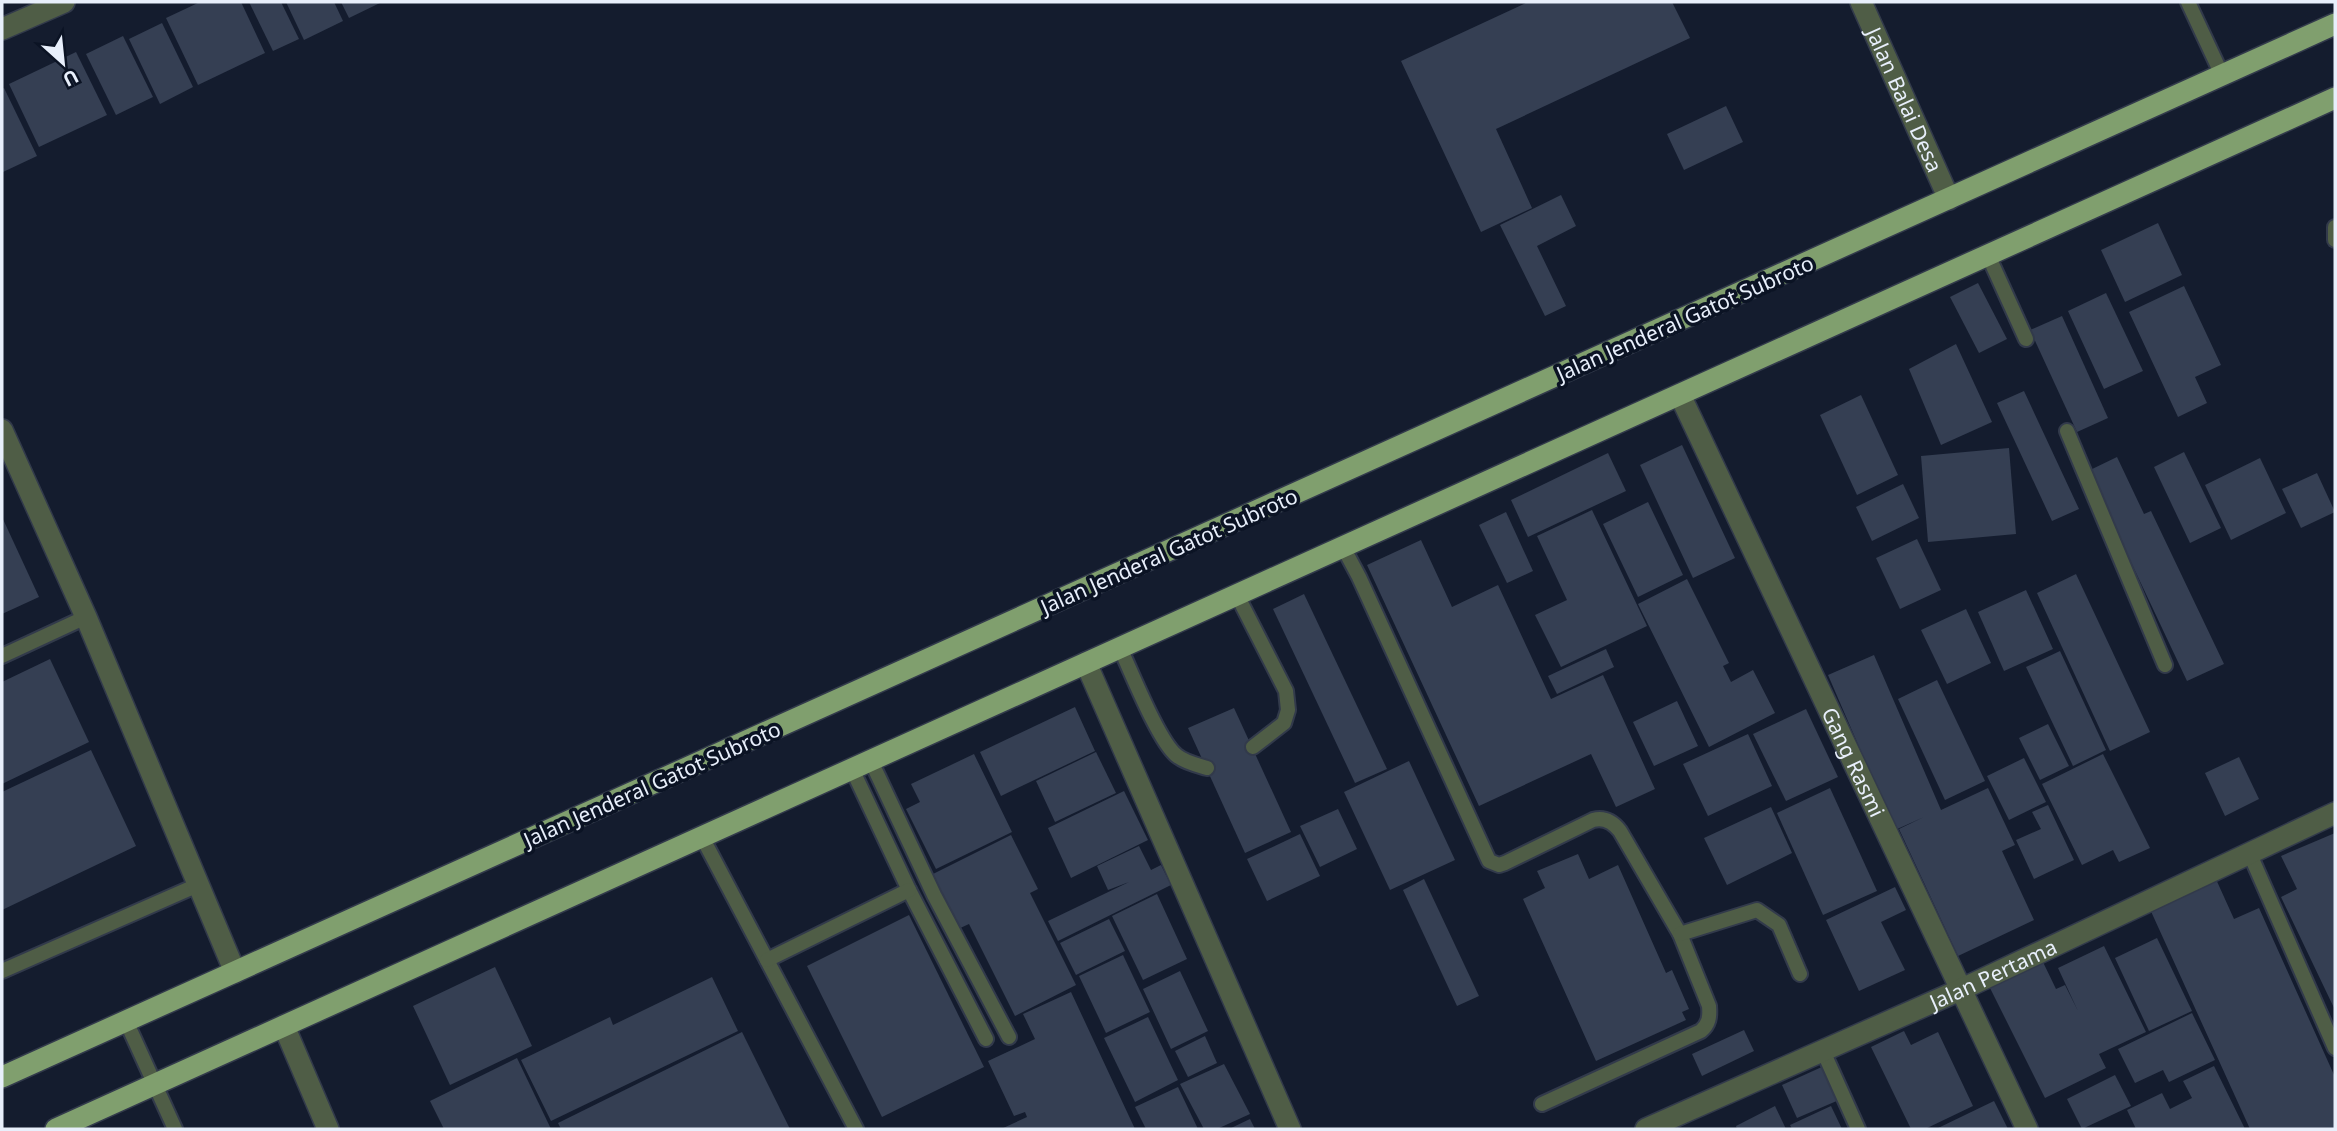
<svg xmlns="http://www.w3.org/2000/svg" width="2337" height="1131" viewBox="0 0 2337 1131" font-family="'Noto Sans',sans-serif">
<style>
.building{fill:#353f53}
.lines{fill:none;stroke-linecap:round;stroke-linejoin:round}
.lane-casing{stroke:#323a4b;stroke-width:18}
.street-casing{stroke:#323a4b;stroke-width:24}
.primary-casing{stroke:#323a4b;stroke-width:24}
.lane{stroke:#4f5d46;stroke-width:14}
.street{stroke:#4f5d46;stroke-width:21}
.primary{stroke:#809f6e;stroke-width:21}
.labels{text-anchor:middle;dominant-baseline:central;stroke-width:7;stroke-linejoin:round;paint-order:stroke}
.street-label{font-size:21px;fill:#e8effb;stroke:#0b1324}
</style>
<rect width="100%" height="100%" fill="#141c2e"/>
<g class="building">
<path d="M200,2H241L265,53L198,85L166,18Z"/>
<path d="M249,2H281L299,39L273,51Z"/>
<path d="M286,2H334L343,21L304,40Z"/>
<path d="M341,2H382L349,18Z"/>
<path d="M1528,2H1672L1690,38L1496,129L1532,208L1481,232L1401,61Z"/>
<path d="M162,23L193,87L160,104L129,39Z"/>
<path d="M123,36L153,97L116,115L86,54Z"/>
<path d="M76,52L107,115L39,147L9,84Z"/>
<path d="M4,88L37,156L3,172L2,89Z"/>
<path d="M1726,106L1743,142L1684,170L1667,134Z"/>
<path d="M1561,195L1576,226L1537,246L1566,306L1545,316L1500,225Z"/>
<path d="M2158,223L2182,275L2125,302L2101,250Z"/>
<path d="M1978,283L2007,339L1979,353L1950,297Z"/>
<path d="M2184,286L2221,365L2195,377L2207,403L2178,417L2129,312Z"/>
<path d="M2106,293L2143,371L2104,389L2068,311Z"/>
<path d="M2062,316L2108,418L2077,432L2030,330Z"/>
<path d="M1956,344L1992,422L1941,445L1909,369Z"/>
<path d="M2024,391L2079,509L2052,521L1997,403Z"/>
<path d="M1861,395L1898,475L1857,495L1820,415Z"/>
<path d="M1682,445L1735,558L1693,578L1640,465Z"/>
<path d="M2009,448L2016,534L1928,542L1921,456Z"/>
<path d="M2184,452L2221,528L2190,543L2154,467Z"/>
<path d="M1608,453L1626,491L1528,537L1511,500Z"/>
<path d="M2117,457L2144,514L2151,511L2224,664L2187,681L2088,471Z"/>
<path d="M2260,458L2286,513L2231,540L2205,485Z"/>
<path d="M2317,473L2335,512L2301,528L2282,489Z"/>
<path d="M1903,484L1919,518L1872,541L1856,507Z"/>
<path d="M1648,502L1683,575L1638,597L1603,524Z"/>
<path d="M1592,510L1647,626L1561,667L1535,615L1567,600L1537,536Z"/>
<path d="M1506,512L1533,571L1507,583L1479,525Z"/>
<path d="M2,517L39,597L2,614Z"/>
<path d="M1917,539L1941,590L1900,609L1876,558Z"/>
<path d="M1421,540L1452,607L1498,585L1551,699L1603,675L1655,789L1616,807L1591,754L1479,806L1367,565Z"/>
<path d="M2076,574L2150,732L2110,751L2037,593Z"/>
<path d="M1687,579L1729,663L1723,666L1731,682L1753,670L1775,713L1709,747L1638,604Z"/>
<path d="M2026,590L2053,649L2004,671L1978,612Z"/>
<path d="M1304,594L1387,769L1355,783L1273,609Z"/>
<path d="M1966,609L1991,663L1947,684L1921,630Z"/>
<path d="M1606,649L1614,667L1557,694L1548,676Z"/>
<path d="M2060,651L2106,750L2073,766L2026,667Z"/>
<path d="M1874,655L1941,810L1988,788L2015,845L2002,851L2034,920L1958,956L1899,829L1924,817L1895,830L1828,675Z"/>
<path d="M50,659L89,742L2,784V682Z"/>
<path d="M1937,680L1985,781L1945,800L1898,699Z"/>
<path d="M1677,701L1698,746L1654,766L1633,722Z"/>
<path d="M1075,707L1095,751L1001,796L980,752Z"/>
<path d="M1234,708L1291,832L1245,853L1188,728Z"/>
<path d="M1806,709L1838,777L1786,801L1753,734Z"/>
<path d="M2048,724L2069,766L2040,780L2019,738Z"/>
<path d="M1748,734L1772,786L1708,816L1683,764Z"/>
<path d="M91,750L136,846L2,910V792Z"/>
<path d="M1096,752L1116,793L1055,822L1036,781Z"/>
<path d="M974,754L1012,832L936,869L906,809L920,802L911,784Z"/>
<path d="M2103,754L2150,848L2119,862L2113,850L2082,865L2042,784Z"/>
<path d="M2239,757L2259,799L2225,816L2205,773Z"/>
<path d="M2024,758L2046,802L2009,820L1987,776Z"/>
<path d="M1409,761L1455,860L1390,890L1344,792Z"/>
<path d="M1830,788L1877,891L1823,915L1777,813Z"/>
<path d="M1124,791L1148,840L1071,878L1048,828Z"/>
<path d="M2048,805L2074,860L2034,879L2016,840L2041,829L2032,812Z"/>
<path d="M1771,807L1792,853L1727,885L1704,838Z"/>
<path d="M1338,809L1357,849L1320,867L1300,826Z"/>
<path d="M2335,833V1010L2281,897L2297,889L2281,856Z"/>
<path d="M1300,834L1320,876L1267,901L1247,859Z"/>
<path d="M1011,835L1038,889L1030,893L1076,985L1015,1016L969,924L956,930L929,876Z"/>
<path d="M1139,846L1151,870L1161,865L1171,885L1058,941L1048,921L1129,882L1108,890L1097,866Z"/>
<path d="M1578,854L1589,879L1618,865L1666,973L1672,970L1689,1009L1682,1012L1686,1020L1596,1061L1523,899L1545,888L1537,871Z"/>
<path d="M2215,877L2234,919L2259,908L2335,1077V1129H2250L2149,907Z"/>
<path d="M1424,879L1479,996L1457,1006L1403,890Z"/>
<path d="M1895,887L1906,910L1881,922L1905,970L1859,991L1826,920Z"/>
<path d="M1157,894L1187,959L1143,980L1112,916Z"/>
<path d="M909,915L984,1067L882,1117L807,966Z"/>
<path d="M1109,919L1125,951L1076,975L1060,943Z"/>
<path d="M2157,938L2192,1011L2149,1031L2115,958Z"/>
<path d="M2104,946L2146,1032L2099,1054L2106,1068L2045,1098L1989,986L2042,960L2056,989L2065,985L2078,1011L2058,968Z"/>
<path d="M1123,955L1150,1012L1106,1033L1079,976Z"/>
<path d="M495,967L532,1046L450,1085L413,1006Z"/>
<path d="M1180,971L1208,1031L1171,1049L1143,989Z"/>
<path d="M712,977L738,1031L551,1121L521,1060L610,1017L613,1025Z"/>
<path d="M1071,992L1135,1129H1001L1027,1117L1025,1112L1014,1116L988,1061L1035,1039L1023,1014Z"/>
<path d="M2192,1013L2215,1060L2169,1082L2163,1070L2135,1083L2118,1049Z"/>
<path d="M1148,1017L1178,1080L1135,1102L1104,1038Z"/>
<path d="M1744,1030L1754,1051L1702,1076L1692,1054Z"/>
<path d="M1904,1031L1911,1045L1938,1032L1973,1106L1925,1129H1911L1871,1047Z"/>
<path d="M742,1032L790,1129H561L558,1123Z"/>
<path d="M1205,1036L1217,1063L1188,1077L1175,1051Z"/>
<path d="M517,1058L551,1129H444L430,1101Z"/>
<path d="M1224,1064L1250,1114L1217,1129H1204L1180,1084Z"/>
<path d="M1824,1066L1839,1100L1797,1118L1782,1085Z"/>
<path d="M2214,1066L2245,1129H2136L2127,1110L2162,1093L2170,1109L2192,1098L2183,1081Z"/>
<path d="M2115,1075L2131,1106L2082,1129L2067,1099Z"/>
<path d="M1178,1087L1198,1129H1146L1135,1107Z"/>
<path d="M1994,1101L2008,1129H1936Z"/>
<path d="M1775,1106L1786,1129H1737L1736,1126Z"/>
<path d="M1831,1106L1842,1129H1792L1790,1125Z"/>
<path d="M1250,1119L1255,1129H1229Z"/>
</g>
<g class="lines">
<g class="lane-casing">
<g id="lane">
<path d="M2188,2L2222,75"/>
<path d="M2335,227V240"/>
<path d="M1988,255L2026,339"/>
<path d="M2067,431L2165,665"/>
<path d="M1343,547L1359,577L1489,861L1499,865L1505,863L1593,820C1604,817 1613,822 1620,831L1680,934L1709,1006C1710,1017 1709,1024 1701,1031L1542,1104"/>
<path d="M1237,595L1286,691L1288,710L1284,723L1253,747"/>
<path d="M1120,648C1132,673 1158,740 1176,755C1184,762 1197,765 1207,768"/>
<path d="M2,656L86,617"/>
<path d="M871,761L934,895L1009,1037"/>
<path d="M852,769L909,890L986,1039"/>
<path d="M702,837L856,1129"/>
<path d="M2249,852L2335,1048"/>
<path d="M1680,934L1757,910L1779,925L1800,974"/>
<path d="M767,960L909,890"/>
<path d="M2,971L200,884"/>
<path d="M126,1021L175,1129"/>
<path d="M1823,1051L1858,1129"/>
</g>
</g>
<g class="street-casing">
<g id="street">
<path id="s1" d="M1861,2L1949,199"/>
<path d="M2,29L64,2"/>
<path id="s2" d="M1680,395L2027,1129"/>
<path d="M2,430L86,617L235,972"/>
<path d="M1086,663L1290,1129"/>
<path d="M284,1026L328,1129"/>
<path id="s3" d="M1646,1129L1960,990L2335,813"/>
</g>
</g>
<g class="primary-casing">
<g id="primary">
<path d="M2,1077L2335,24"/>
<path d="M56,1129L2335,98"/>
</g>
</g>
<use href="#lane" class="lane"/>
<use href="#street" class="street"/>
<use href="#primary" class="primary"/>
</g>
<g class="labels">
<g class="street-label">
<text stroke="none"><textPath href="#s1" startOffset="107">Jalan Balai Desa</textPath></text>
<text transform="translate(1685 318) rotate(-24)">Jalan Jenderal Gatot Subroto</text>
<text transform="translate(1169 551) rotate(-24)">Jalan Jenderal Gatot Subroto</text>
<text stroke="none"><textPath href="#s2" startOffset="406">Gang Rasmi</textPath></text>
<text transform="translate(652 784) rotate(-24)">Jalan Jenderal Gatot Subroto</text>
<text stroke="none"><textPath href="#s3" startOffset="380">Jalan Pertama</textPath></text>
</g>
</g>
<rect width="2337" height="1131" fill="none" stroke="#e8effb" stroke-width="7"/>
<g transform="translate(63 63) rotate(153)" stroke="#0b1324" stroke-width="5" paint-order="stroke">
<path d="M0-5L12 26L0 18L-12 26Z" fill="#e8effb"/>
<text y="-10" font-size="19" font-weight="bold" text-anchor="middle" fill="#e8effb">U</text>
</g>
</svg>
